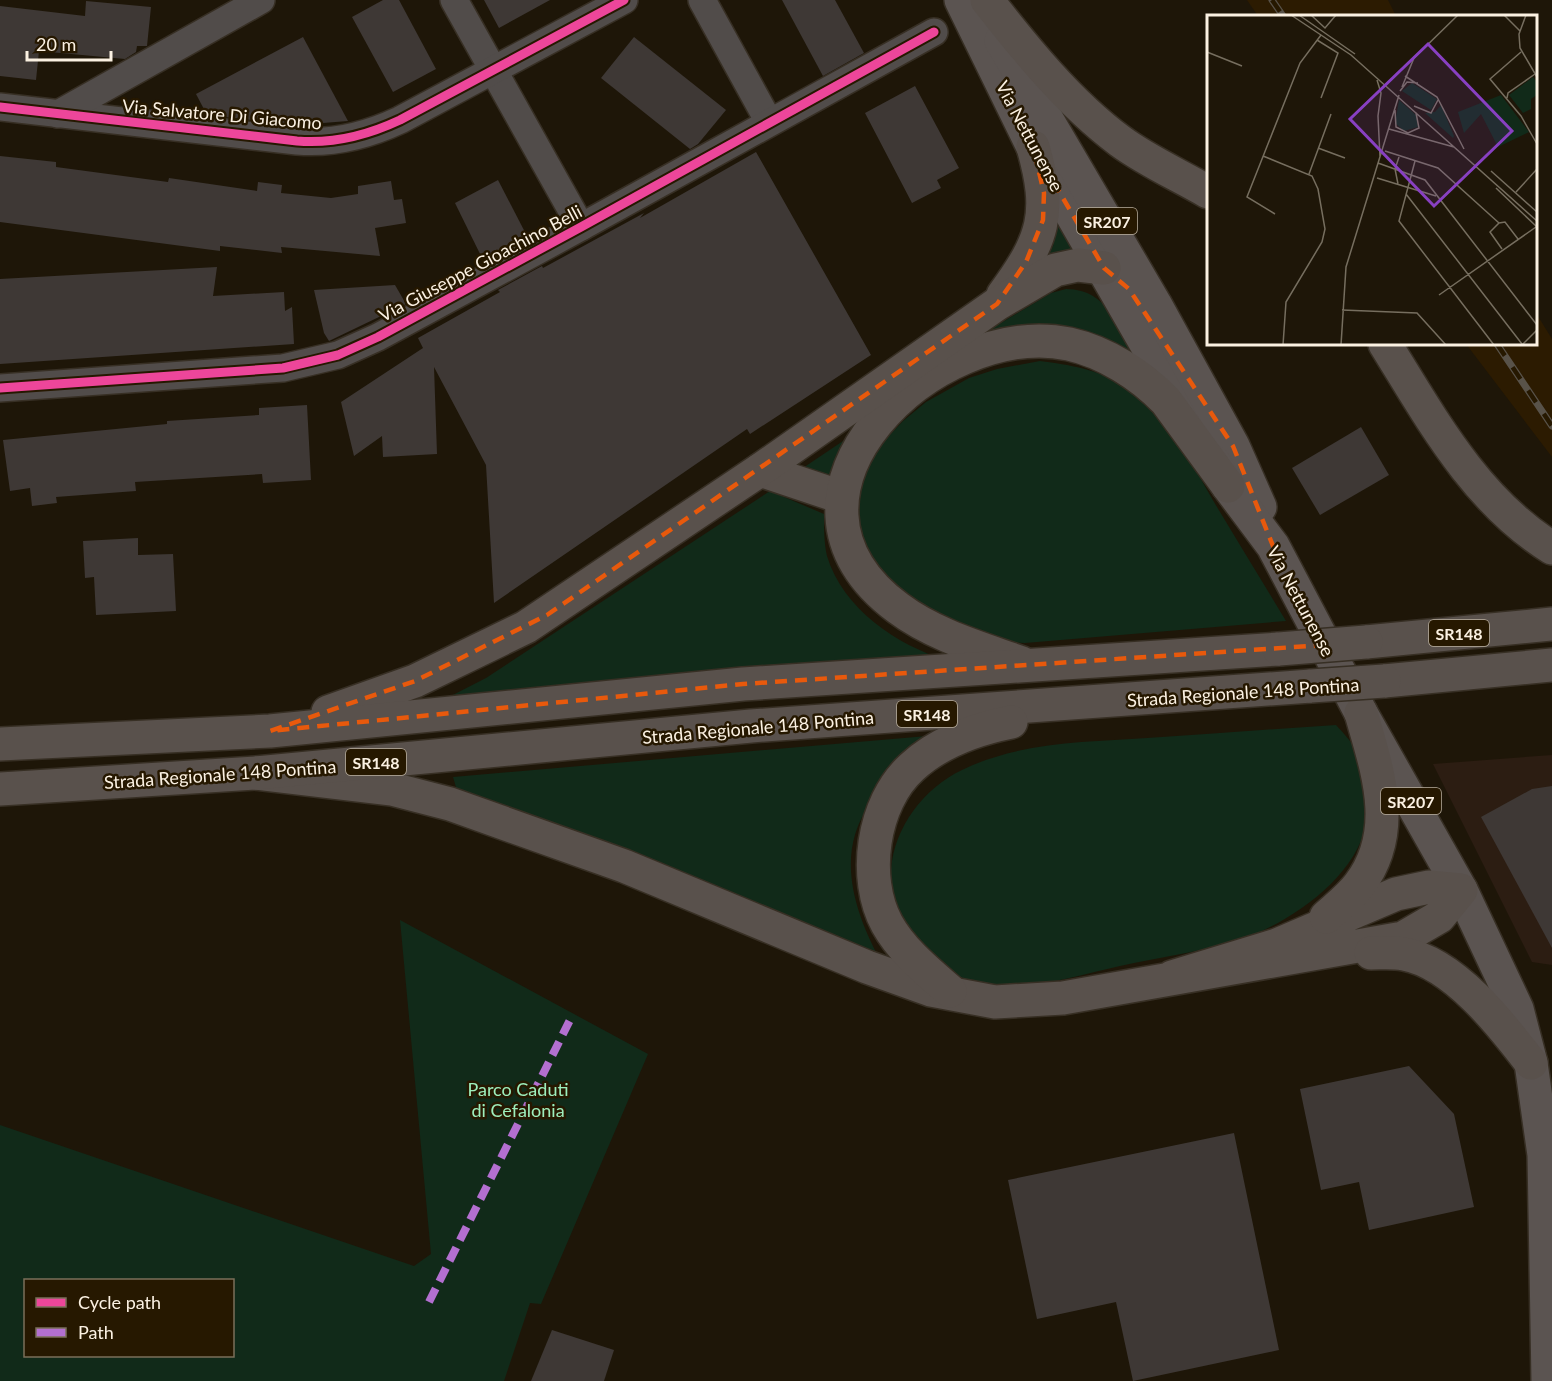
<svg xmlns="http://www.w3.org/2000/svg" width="1552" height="1381" viewBox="0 0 1552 1381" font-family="Lato,sans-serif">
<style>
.built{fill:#2c1b01}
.industrial{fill:#2c1d12}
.green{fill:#112a19;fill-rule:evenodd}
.building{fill:#3e3835}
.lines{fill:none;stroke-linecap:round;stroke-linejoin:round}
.minor-casing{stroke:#372f24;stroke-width:30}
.major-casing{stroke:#372f24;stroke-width:36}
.highway-casing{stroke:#372f24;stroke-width:36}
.minor{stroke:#514c4a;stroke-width:27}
.major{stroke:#5b5451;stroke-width:33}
.highway{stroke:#59514c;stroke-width:33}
.rail-casing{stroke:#585249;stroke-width:7}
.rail{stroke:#261800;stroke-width:4.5;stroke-dasharray:14;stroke-linecap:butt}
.highway-bridge-casing{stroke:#372f24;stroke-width:36;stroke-linecap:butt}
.highway-bridge{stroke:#59514c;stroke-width:33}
.quiet{stroke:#b36fd0;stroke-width:8;stroke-dasharray:15 8;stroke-linecap:butt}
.cycleway-casing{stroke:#261800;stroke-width:13}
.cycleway{stroke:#ed469a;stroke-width:9}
.marked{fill:none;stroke:#e8590c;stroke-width:4.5;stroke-dasharray:12 8;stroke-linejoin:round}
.labels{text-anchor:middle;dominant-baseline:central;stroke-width:5;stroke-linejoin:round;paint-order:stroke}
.shield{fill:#261800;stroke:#bbb09e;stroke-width:1.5}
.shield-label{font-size:16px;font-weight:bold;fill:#fbf1e2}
.street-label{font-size:18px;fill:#fbf1e2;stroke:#261800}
.park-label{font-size:18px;fill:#9deebc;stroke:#261800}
.inset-road{fill:none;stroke:#766e5f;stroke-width:1.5}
.view{fill:#8840c2;fill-opacity:0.15;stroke:#8840c2;stroke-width:3}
.inset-edge{fill:none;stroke:#fbf1e2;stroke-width:3}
</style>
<rect width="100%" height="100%" fill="#1e1608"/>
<g class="built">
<path d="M1247,0H1388L1396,16H1258Z"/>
<path d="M1536,313L1552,339V457L1466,344H1536Z"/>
</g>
<path class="industrial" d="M1552,755V965L1532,962L1433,764Z"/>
<g class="green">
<path d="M1058,215L1081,255L1043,266L1053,246Z"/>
<path d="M1066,289C1110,289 1123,334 1141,367L974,339L1051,293Z"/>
<path d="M1040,361C1070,365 1097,369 1123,385C1167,410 1192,465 1217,507C1240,545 1263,583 1286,621L1025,643L1002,642L907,606L857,535L862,476L884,441L903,421L926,402L969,378L997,369Z"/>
<path d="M849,437L829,481L794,474Z"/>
<path d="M770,491L824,514C824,528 824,543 827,556C843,609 897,645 946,660L443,700L486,678Z"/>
<path d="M1336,725C1364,755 1364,761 1365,801C1366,809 1367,818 1366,825C1354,881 1284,927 1233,942C1197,952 1157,958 1120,966C1075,976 1027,992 981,984C953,979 920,952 904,928C893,913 890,888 891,870C894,827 924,788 962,770C1019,742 1085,742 1147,738C1210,734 1273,729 1336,725Z"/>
<path d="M939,735C917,757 887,780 870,804C836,852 853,907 877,954L458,794L453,777Z"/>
<path d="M400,920L648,1054L541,1304L530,1303L504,1381H0V1125L414,1266L431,1254ZM26,1280H232V1356H26Z"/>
</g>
<g class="building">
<path d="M383,0H399L436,69L393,92L352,17Z"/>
<path d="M484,0H550L499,28Z"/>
<path d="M782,0H835L864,53L823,76Z"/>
<path d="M86,1L151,7L147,46H137L136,52L125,59L39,51L36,80L0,76V6L85,16Z"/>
<path d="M303,37L348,121L298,125L207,115L196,94Z"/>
<path d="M634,37L726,110L698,144L690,149L601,78Z"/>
<path d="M915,86L959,168L937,180L941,188L912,203L865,113Z"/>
<path d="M756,152L871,355L750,434L747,429L494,603L486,465L434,367L437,454L383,457L382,436L354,456L341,402L423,348L418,338L500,292L498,290L542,266L543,268L644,213L640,218Z"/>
<path d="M0,156L56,162V167L168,182L169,178L257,191L258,182L282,185L281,193L331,198L358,194V186L391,181L394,200L402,199L406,223L375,228L380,256L281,247L282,253L220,246V251L0,222Z"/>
<path d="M498,180L528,238L484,262L455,203Z"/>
<path d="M217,267L213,296L284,292L285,311L292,307L294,344L0,364V279Z"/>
<path d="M395,285L406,304L329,341L324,333L314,290Z"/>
<path d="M307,405L311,480L263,483L262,474L135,482L136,491L56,497L57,503L32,506L30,488L10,491L3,440L167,424V421L259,415V408Z"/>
<path d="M1361,427L1389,475L1320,515L1292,468Z"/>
<path d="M138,538V555L173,554L176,611L96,615L94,577L85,578L83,541Z"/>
<path d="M1552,786V948L1481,817L1532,789Z"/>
<path d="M1409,1066L1454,1114L1474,1207L1369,1230L1359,1182L1321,1190L1300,1089Z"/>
<path d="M1234,1133L1279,1350L1133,1381L1116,1302L1037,1319L1008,1180Z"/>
<path d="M552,1330L614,1350L604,1381H531Z"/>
</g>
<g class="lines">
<g class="minor-casing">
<g id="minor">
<path d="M454,0L581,227"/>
<path d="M702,0L769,122"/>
<path d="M0,107L297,141C332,144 368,135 400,120L624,0"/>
<path d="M58,114L261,0"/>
<path d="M0,388L283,368L338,355L378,337L581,227L934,32"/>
</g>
</g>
<g class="major-casing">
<g id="major">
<path d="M961,0L1033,147L1188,417"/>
<path d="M1001,41L1155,304L1233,446L1260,507"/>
<path d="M1214,462L1228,486L1273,546L1361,713L1461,890L1517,1009L1531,1063L1544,1155L1548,1381"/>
</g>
</g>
<g class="highway-casing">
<g id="highway">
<path d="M987,0C1026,50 1069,103 1120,141C1147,161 1179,175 1208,192"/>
<path d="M1003,295C1044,239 1052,214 1033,147"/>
<path d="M1385,344C1431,418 1475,500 1552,548"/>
<path d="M760,470L841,497"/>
<path d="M1366,642L1552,624"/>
<path d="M1022,663C980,648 934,635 898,608C746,495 936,316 1069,344C1105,352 1141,375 1166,401L1228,486"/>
<path d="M1384,681L1552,665"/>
<path d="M328,712L415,681L526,627L760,470L997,304L1055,270L1078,265L1104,268"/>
<path d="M0,744L270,731L743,684L1279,649"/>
<path d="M256,773L392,789L450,804L624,866L867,967L931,990L995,1002L1063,998L1403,938L1439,917L1461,890L1429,887L1396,894L1277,945L1172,977"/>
<path d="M0,789L256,773L751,726L1311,686"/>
<path d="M1326,917C1337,907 1350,897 1359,885C1400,831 1377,770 1361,713"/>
<path d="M1371,953C1382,953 1393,952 1404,954C1454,963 1502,1025 1531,1063"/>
<path d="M950,991C927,971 902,951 887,924C862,878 872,803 912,767C938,743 976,729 1011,722"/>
</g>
</g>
<use href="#minor" class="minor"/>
<use href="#major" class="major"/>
<use href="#highway" class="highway"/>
<g class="rail-casing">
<g id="rail">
<path d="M1272,0L1283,16"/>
<path d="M1497,344L1552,426"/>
</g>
</g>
<use href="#rail" class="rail"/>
<g class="highway-bridge-casing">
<g id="highway-bridge">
<path d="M1279,649L1366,642"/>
<path d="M1311,686L1384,681"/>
</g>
</g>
<use href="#highway-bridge" class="highway-bridge"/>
<path class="quiet" d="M429,1302L572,1016"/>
<g class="cycleway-casing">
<g id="cycleway">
<path d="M0,107L297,141C332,144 368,135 400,120L624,0"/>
<path d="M0,388L283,368L338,355L378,337L581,227L934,32"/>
</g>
</g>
<use href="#cycleway" class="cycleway"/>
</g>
<path class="marked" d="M1033,147L1104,268L1129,289L1233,446L1273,546L1325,645L743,684L270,731L415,681L547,615L997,304L1026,262L1043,220L1044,193Z"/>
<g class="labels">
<g class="shield">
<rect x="1077" y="208" width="60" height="26" rx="4.5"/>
<rect x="1429" y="620" width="60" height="26" rx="4.5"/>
<rect x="897" y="701" width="60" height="26" rx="4.5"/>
<rect x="346" y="749" width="60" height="26" rx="4.5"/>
<rect x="1381" y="788" width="60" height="26" rx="4.5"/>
</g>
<g class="shield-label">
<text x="1107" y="221">SR207</text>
<text x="1459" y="633">SR148</text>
<text x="927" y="714">SR148</text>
<text x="376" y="762">SR148</text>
<text x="1411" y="801">SR207</text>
</g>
<g class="street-label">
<text transform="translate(222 114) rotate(5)">Via Salvatore Di Giacomo</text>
<text transform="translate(1030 136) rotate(62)">Via Nettunense</text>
<text transform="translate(480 263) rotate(-28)">Via Giuseppe Gioachino Belli</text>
<text transform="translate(1301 601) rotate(62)">Via Nettunense</text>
<text transform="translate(1243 692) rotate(-4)">Strada Regionale 148 Pontina</text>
<text transform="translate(758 727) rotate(-5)">Strada Regionale 148 Pontina</text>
<text transform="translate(220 774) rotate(-4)">Strada Regionale 148 Pontina</text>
</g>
<g class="park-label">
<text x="518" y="1089">Parco Caduti<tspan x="518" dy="21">di Cefalonia</tspan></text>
</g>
</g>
<g transform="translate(1207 15)">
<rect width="330" height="330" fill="#1e1608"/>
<path d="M326,62L330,67V80L324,84V94L316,98L302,80ZM205,68L230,84L224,95L195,76ZM294,80L322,117L291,132L274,99L257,118L251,97ZM192,85L209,100L211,112L197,116L188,108ZM234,90L247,121L246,123L218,98L228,97Z" fill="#112a19"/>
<path class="inset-road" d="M84,0L144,40L330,206M92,0L148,39M104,0L118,13L129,0M297,0L313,16M319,0L312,19L313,33L330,62M110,25L131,38L114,83M0,37L35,51M314,37L283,64L314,101L330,129M198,61L230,82L257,134M170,65L174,78L171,101L173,142M195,72L207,43L251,0M193,76L200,67L211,68M300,83L301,78L328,59M207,91L224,98L231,85M188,95L189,112L201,118L212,113L209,98M182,114L247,132M111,133L138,143M178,136L231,153L292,208M56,141L105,161L111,174L118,214L115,227L79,287L76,330M208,146L192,206L287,330M171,148L218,165L330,310M284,156L330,197M102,159L124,99M170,163L229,181M191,169L188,154L192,142M289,173L330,212M309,177L330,154M199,179L315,329M68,199L40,182L93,48L114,20M295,234L283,217L292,208L298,207L311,224M232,280L329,212M135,295L210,298L239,330M134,330L139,252L192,80M315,330L330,315"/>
<path class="view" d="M221,29L305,116L227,191L143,104Z"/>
<rect width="330" height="330" class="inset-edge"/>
</g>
<rect x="24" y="1279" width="210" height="78" fill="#261800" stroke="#7b6f5a" stroke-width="1.5"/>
<rect x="36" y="1298" width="30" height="9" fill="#ed469a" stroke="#7b6f5a" stroke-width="1.5"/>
<text x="78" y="1309" font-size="18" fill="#fbf1e2">Cycle path</text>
<rect x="36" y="1328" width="30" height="9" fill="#b36fd0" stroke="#7b6f5a" stroke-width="1.5"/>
<text x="78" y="1339" font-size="18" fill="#fbf1e2">Path</text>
<path d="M27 51v9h84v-9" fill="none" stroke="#fbf1e2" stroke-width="3"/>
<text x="36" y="51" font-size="18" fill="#fbf1e2" stroke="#261800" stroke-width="4.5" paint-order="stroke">20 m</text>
</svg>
